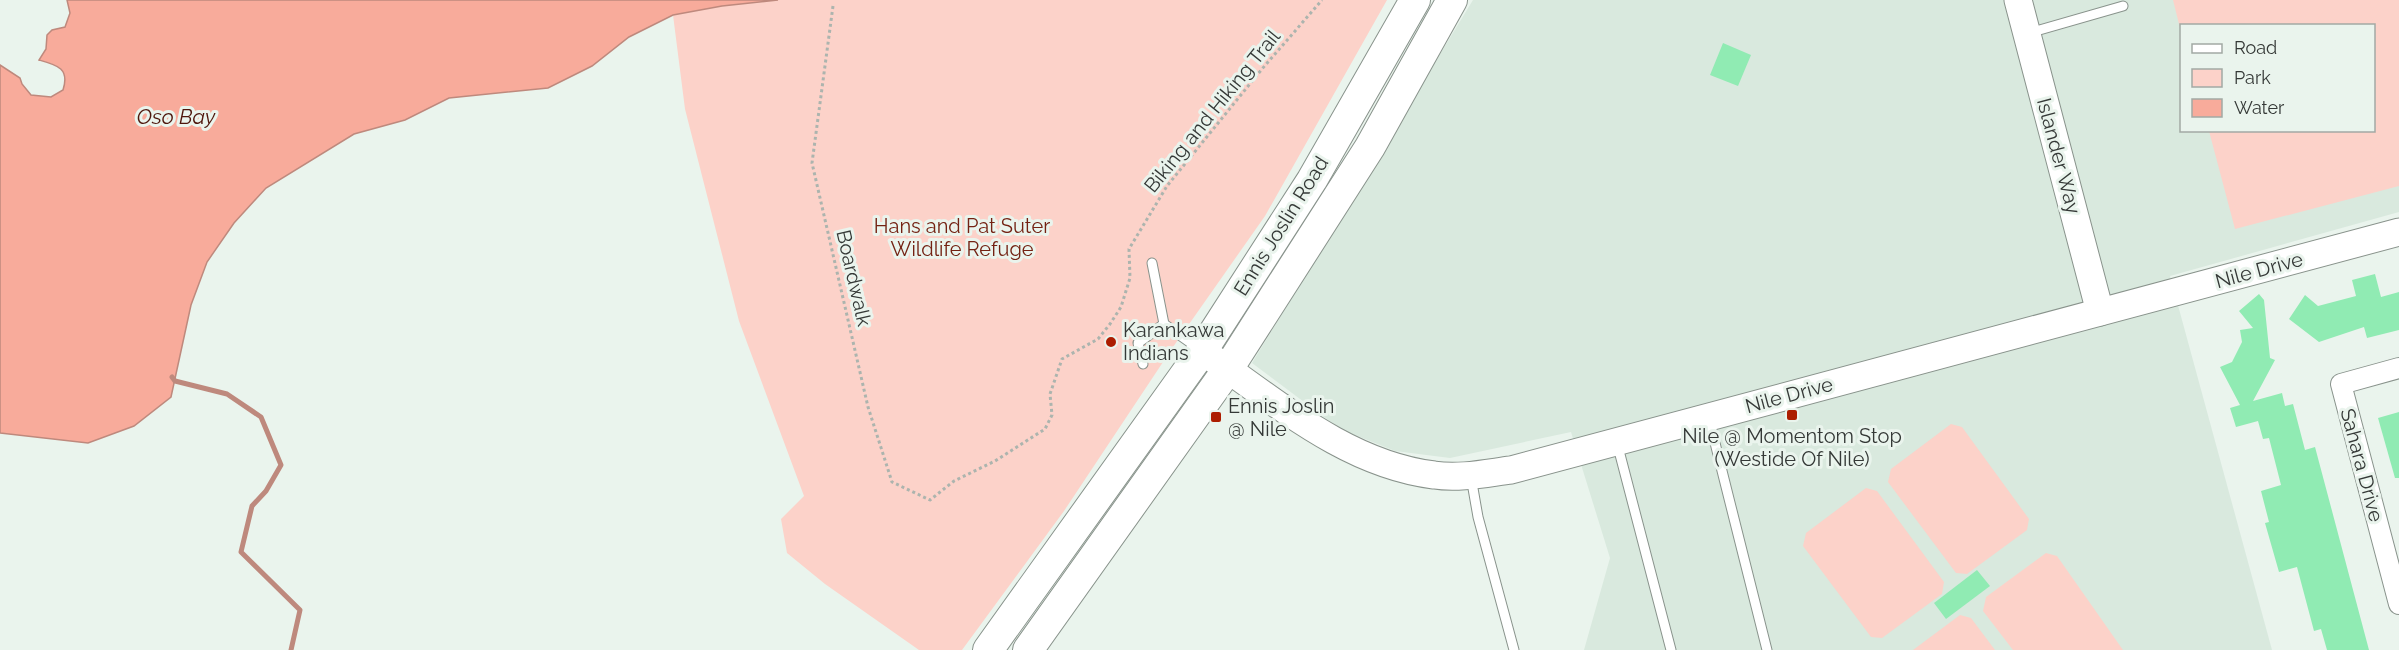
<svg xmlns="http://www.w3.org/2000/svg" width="2399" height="650" viewBox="0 0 2399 650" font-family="Raleway,sans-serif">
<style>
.built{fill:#d9e9de;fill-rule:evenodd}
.green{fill:#fcd2c9}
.water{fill:#f8ab9b;stroke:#be897d;stroke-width:1.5}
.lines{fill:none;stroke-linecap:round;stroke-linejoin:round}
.stream{stroke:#be897d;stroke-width:5}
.building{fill:#90ebb3}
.lane-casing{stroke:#89938c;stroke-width:11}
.street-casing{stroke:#89938c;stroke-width:22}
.secondary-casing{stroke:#89938c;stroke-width:29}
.primary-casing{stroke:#89938c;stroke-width:32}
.path{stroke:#acb4ae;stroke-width:3;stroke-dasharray:3 3;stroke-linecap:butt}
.lane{stroke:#fff;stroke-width:9}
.street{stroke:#fff;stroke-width:20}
.secondary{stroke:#fff;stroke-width:27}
.primary{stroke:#fff;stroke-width:30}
.poi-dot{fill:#ac1d00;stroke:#eaf4ed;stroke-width:2}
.labels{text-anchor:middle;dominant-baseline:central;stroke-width:6;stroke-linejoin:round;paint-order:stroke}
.street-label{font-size:20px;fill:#353937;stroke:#eaf4ed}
.park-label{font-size:20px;fill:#742213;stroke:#eaf4ed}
.poi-label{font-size:20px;fill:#353937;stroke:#eaf4ed;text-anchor:start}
.water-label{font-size:21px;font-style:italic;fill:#4f160c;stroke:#eaf4ed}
</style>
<rect width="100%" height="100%" fill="#eaf4ed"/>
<path class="built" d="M1473,0H2399V212L2170,276L2272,650H1584L1610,558L1571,432L1450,458L1395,451L1340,429L1252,363ZM2182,26H2374V130H2182Z"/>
<g class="green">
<path d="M778,0H1387L1265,216L1173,347L1064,511L962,650H919L825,584L787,553L781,519L804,496L739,321L685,109L673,15L722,6Z"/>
<path d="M2173,0H2399V186L2235,229L2209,131L2374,130V26H2182L2181,32Z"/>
<path d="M1951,424L1962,427L2029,519L2027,530L1967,574L1956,573L1888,482L1891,469Z"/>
<path d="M1866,488L1877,491L1944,582L1942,594L1882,638L1871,637L1803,546L1806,533Z"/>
<path d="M2046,553L2057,556L2123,650H2013L1983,611L1986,597Z"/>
<path d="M1960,615L1971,618L1995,650H1913Z"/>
</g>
<path class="water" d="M67,0H778L722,6L673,15L629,37L592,66L548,88L449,98L405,120L354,134L266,188L234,223L207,262L191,305L171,397L134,426L88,443L0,433V65L20,78L22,84L31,95L51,97L63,90C70,68 57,65 39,60L46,49L47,35L52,30L65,27L70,13Z"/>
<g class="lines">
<path class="stream" d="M172,377L175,381L227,394L261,417L281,465L266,491L252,506L241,552L300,610L291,650"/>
</g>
<g class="building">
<path d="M1723,43L1751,55L1738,86L1710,75Z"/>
<path d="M2375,274L2381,297L2399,292V330L2367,338L2364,327L2319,342L2289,319L2305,295L2318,306L2356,296L2352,280Z"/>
<path d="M2259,294L2264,300L2270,358L2275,360L2253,401L2282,393L2285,406L2293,404L2305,450L2315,447L2369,650H2327L2321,629L2314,631L2297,567L2279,572L2265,523L2269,522L2261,491L2281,485L2269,438L2263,439L2258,421L2236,427L2230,408L2240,405L2220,367L2232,362L2242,342L2240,330L2253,328L2239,311Z"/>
<path d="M2399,412V478H2395L2378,418Z"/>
<path d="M1977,570L1990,586L1946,619L1934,603Z"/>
</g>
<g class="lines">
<g class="lane-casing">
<g id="lane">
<path d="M2029,33L2123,6"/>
<path d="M1152,263L1164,324"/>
<path d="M1143,364L1138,343L1164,324L1198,348"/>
<path d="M1709,419L1767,650"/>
<path d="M1617,443L1671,650"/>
<path d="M1471,477L1478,517L1514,650"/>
</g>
</g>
<g class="street-casing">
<path id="street" d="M2399,368L2341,384L2399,604"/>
</g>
<g class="secondary-casing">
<g id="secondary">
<path d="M2018,0L2100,312"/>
<path d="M1202,351C1274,400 1345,464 1434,475C1459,479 1487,473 1511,470L2399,232"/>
</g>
</g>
<g class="primary-casing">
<g id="primary">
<path d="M988,650L1202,351L1312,180L1415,0"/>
<path d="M1028,650L1228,369L1370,147L1452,0"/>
</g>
</g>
<path class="path" d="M833,6L812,163L868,407L892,482L930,500L954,481L995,461L1045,429L1052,415L1050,394L1062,359L1098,339L1110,324L1121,307L1130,278L1129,249L1167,186L1262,69L1322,0"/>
<use href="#lane" class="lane"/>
<use href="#street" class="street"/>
<use href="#secondary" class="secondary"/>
<use href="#primary" class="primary"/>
</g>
<g class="poi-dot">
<circle cx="1111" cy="342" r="6"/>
<rect x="1786" y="409" width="12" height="12" rx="3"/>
<rect x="1210" y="411" width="12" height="12" rx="3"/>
</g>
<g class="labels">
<g class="street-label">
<text transform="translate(1212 111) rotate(-51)">Biking and Hiking Trail</text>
<text transform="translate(2059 156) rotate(75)">Islander Way</text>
<text transform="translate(1281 226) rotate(-58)">Ennis Joslin Road</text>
<text transform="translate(2259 270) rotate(-15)">Nile Drive</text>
<text transform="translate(854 278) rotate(77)">Boardwalk</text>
<text transform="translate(1789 395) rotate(-15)">Nile Drive</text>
<text transform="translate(2362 465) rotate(75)">Sahara Drive</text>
</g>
<g class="park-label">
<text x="962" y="226">Hans and Pat Suter<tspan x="962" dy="23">Wildlife Refuge</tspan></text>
</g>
<g class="poi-label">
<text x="1123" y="330">Karankawa<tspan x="1123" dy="23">Indians</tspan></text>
<text x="1228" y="406">Ennis Joslin<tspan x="1228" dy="23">@ Nile</tspan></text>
<text x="1792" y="436" text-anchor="middle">Nile @ Momentom Stop<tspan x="1792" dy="23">(Westide Of Nile)</tspan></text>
</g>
<g class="water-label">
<text x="176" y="116">Oso Bay</text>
</g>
</g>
<rect x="2180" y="24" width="195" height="108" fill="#eaf4ed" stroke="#a2a9a4" stroke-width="1.5"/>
<rect x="2192" y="44" width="30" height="9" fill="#ffffff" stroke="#a2a9a4" stroke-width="1.5"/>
<text x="2234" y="54" font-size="18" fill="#353937">Road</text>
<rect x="2192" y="69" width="30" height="18" fill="#fcd2c9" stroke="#a2a9a4" stroke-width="1.5"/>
<text x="2234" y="84" font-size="18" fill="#353937">Park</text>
<rect x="2192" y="99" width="30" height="18" fill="#f8ab9b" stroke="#a2a9a4" stroke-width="1.5"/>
<text x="2234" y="114" font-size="18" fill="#353937">Water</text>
</svg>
